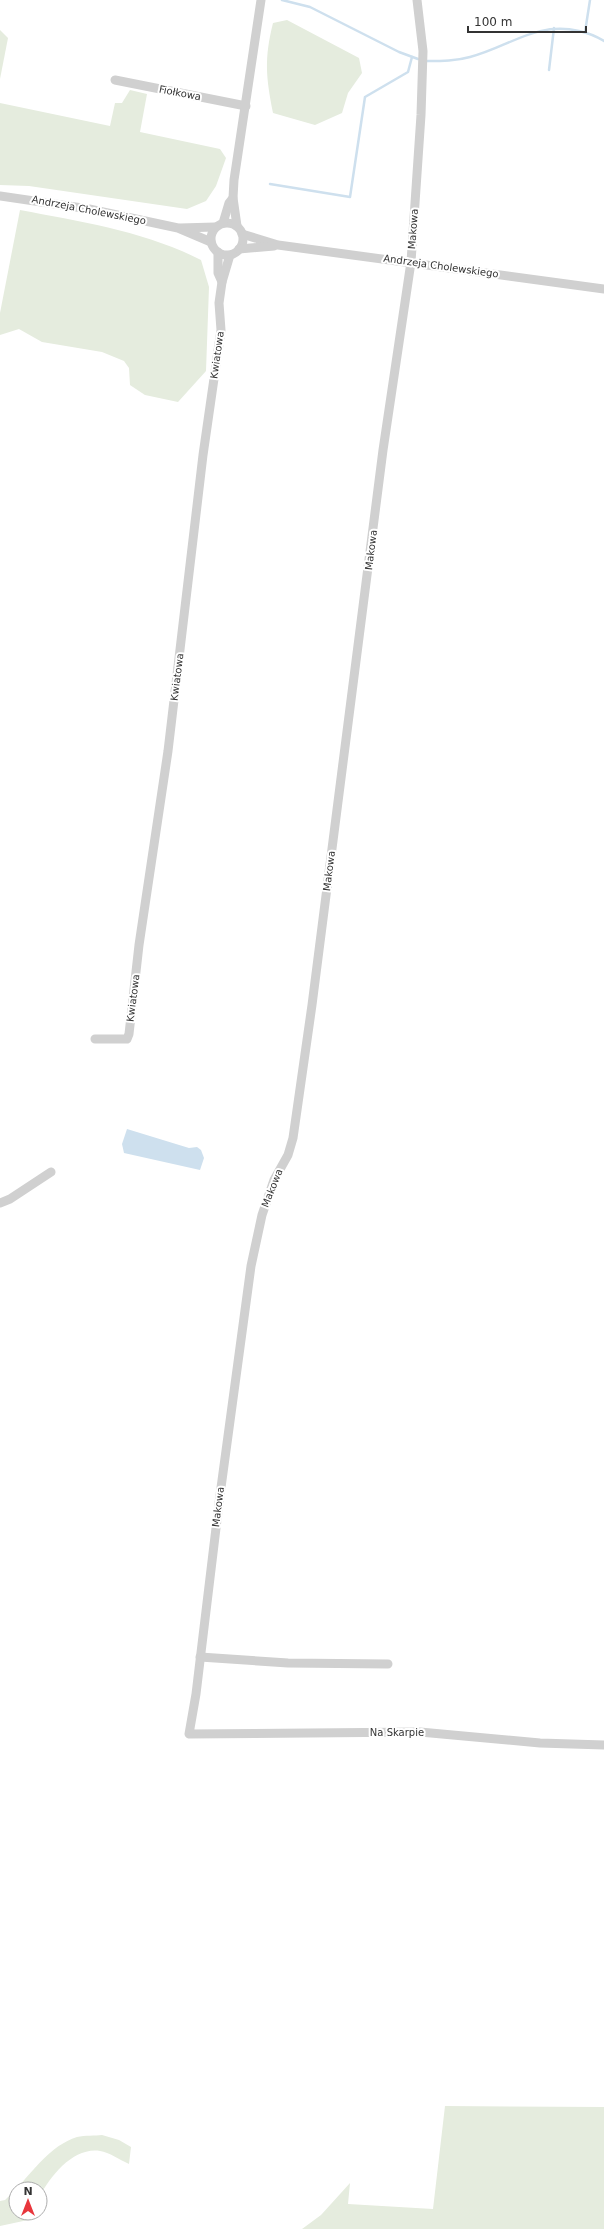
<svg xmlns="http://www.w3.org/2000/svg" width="604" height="2229" viewBox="0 0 604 2229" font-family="'DejaVu Sans',sans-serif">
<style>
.green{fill:#e5ecde}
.water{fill:#cee0ee}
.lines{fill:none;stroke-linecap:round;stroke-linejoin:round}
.stream{stroke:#cee0ee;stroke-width:2.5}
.minor{stroke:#d0d0d0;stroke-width:9}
.labels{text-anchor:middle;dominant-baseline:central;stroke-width:4;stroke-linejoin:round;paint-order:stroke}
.street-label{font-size:10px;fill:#333;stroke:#fff}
</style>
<rect width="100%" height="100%" fill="#fff"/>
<g class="green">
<path d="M287,20L359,58L362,73L348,93L342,113L315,125L273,113C266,77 264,59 273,23Z"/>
<path d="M0,30L8,38L0,79Z"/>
<path d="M130,90L147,94L140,132L220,149L226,158L216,186L206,201L187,209L29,186L0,185V103L110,126L115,103H122Z"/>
<path d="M20,210C82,222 144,231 201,260L209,287L206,371L178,402L145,395L130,385L129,368L124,361L102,352L42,342L19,329L0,335V313Z"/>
<path d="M445,2106L604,2107V2229H302L321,2215L350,2183L348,2204L433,2209Z"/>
<path d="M102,2135L119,2140L131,2147L129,2164C120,2160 109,2152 100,2151C74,2147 51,2175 40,2196V2189H16C35,2169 50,2146 77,2137C85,2135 95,2136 102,2135Z"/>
<path d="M16,2189V2213H32L28,2220L0,2226V2201L5,2200Z"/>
</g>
<path class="water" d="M127,1129L189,1148L197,1147L201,1150L204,1158L200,1170L124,1153L122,1144Z"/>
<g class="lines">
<g class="stream">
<path d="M282,0L310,7L399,52L418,59"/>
<path d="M585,32L590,0"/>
<path d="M427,61C442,61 456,61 470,57C509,47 536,21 579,31C588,33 596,36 604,41"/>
<path d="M549,70L554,28"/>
<path d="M270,184L350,197L365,97L408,72L412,57"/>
</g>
<g class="minor">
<path d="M417,0L423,51L421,115L411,262L383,450L312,1005L293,1138L288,1155L274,1180L262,1215L251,1266L220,1495L196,1694L189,1734L420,1732L540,1743L604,1745"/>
<path d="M115,80L246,106"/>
<path d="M0,196L89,209L178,228L211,242"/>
<circle cx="227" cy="239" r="16"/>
<path d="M223,223L229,203L233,198"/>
<path d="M237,226L233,198L234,180L261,0"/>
<path d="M180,228L215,227"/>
<path d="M242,234L278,245L604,289"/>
<path d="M239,249L274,246"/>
<path d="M218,252V273L222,282"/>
<path d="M95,1039H127L129,1034L139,945L168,751L203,455L221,330L219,303L222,282L230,255"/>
<path d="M0,1203L10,1199L51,1172"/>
<path d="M200,1657L288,1663L388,1664"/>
</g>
</g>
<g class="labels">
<g class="street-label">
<text transform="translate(180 93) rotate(11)">Fiołkowa</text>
<text transform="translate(89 210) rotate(11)">Andrzeja Cholewskiego</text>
<text transform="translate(413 229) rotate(-86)">Makowa</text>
<text transform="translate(441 266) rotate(8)">Andrzeja Cholewskiego</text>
<text transform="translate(217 355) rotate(-82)">Kwiatowa</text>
<text transform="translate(371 550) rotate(-83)">Makowa</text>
<text transform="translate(177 677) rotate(-83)">Kwiatowa</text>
<text transform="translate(329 871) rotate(-83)">Makowa</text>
<text transform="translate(133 998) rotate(-83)">Kwiatowa</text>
<text transform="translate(272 1188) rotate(-68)">Makowa</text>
<text transform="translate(218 1507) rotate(-83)">Makowa</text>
<text x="397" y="1732">Na Skarpie</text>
</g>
</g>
<g transform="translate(28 2201)"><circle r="19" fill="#ffffff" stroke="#adadad"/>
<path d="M0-3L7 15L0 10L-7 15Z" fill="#e8363c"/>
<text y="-6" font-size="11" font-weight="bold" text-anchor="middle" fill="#333333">N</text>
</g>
<path d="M468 26v6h118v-6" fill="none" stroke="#333333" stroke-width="2"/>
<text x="474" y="26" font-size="12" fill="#333333" stroke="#ffffff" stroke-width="3" paint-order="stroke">100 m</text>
</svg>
